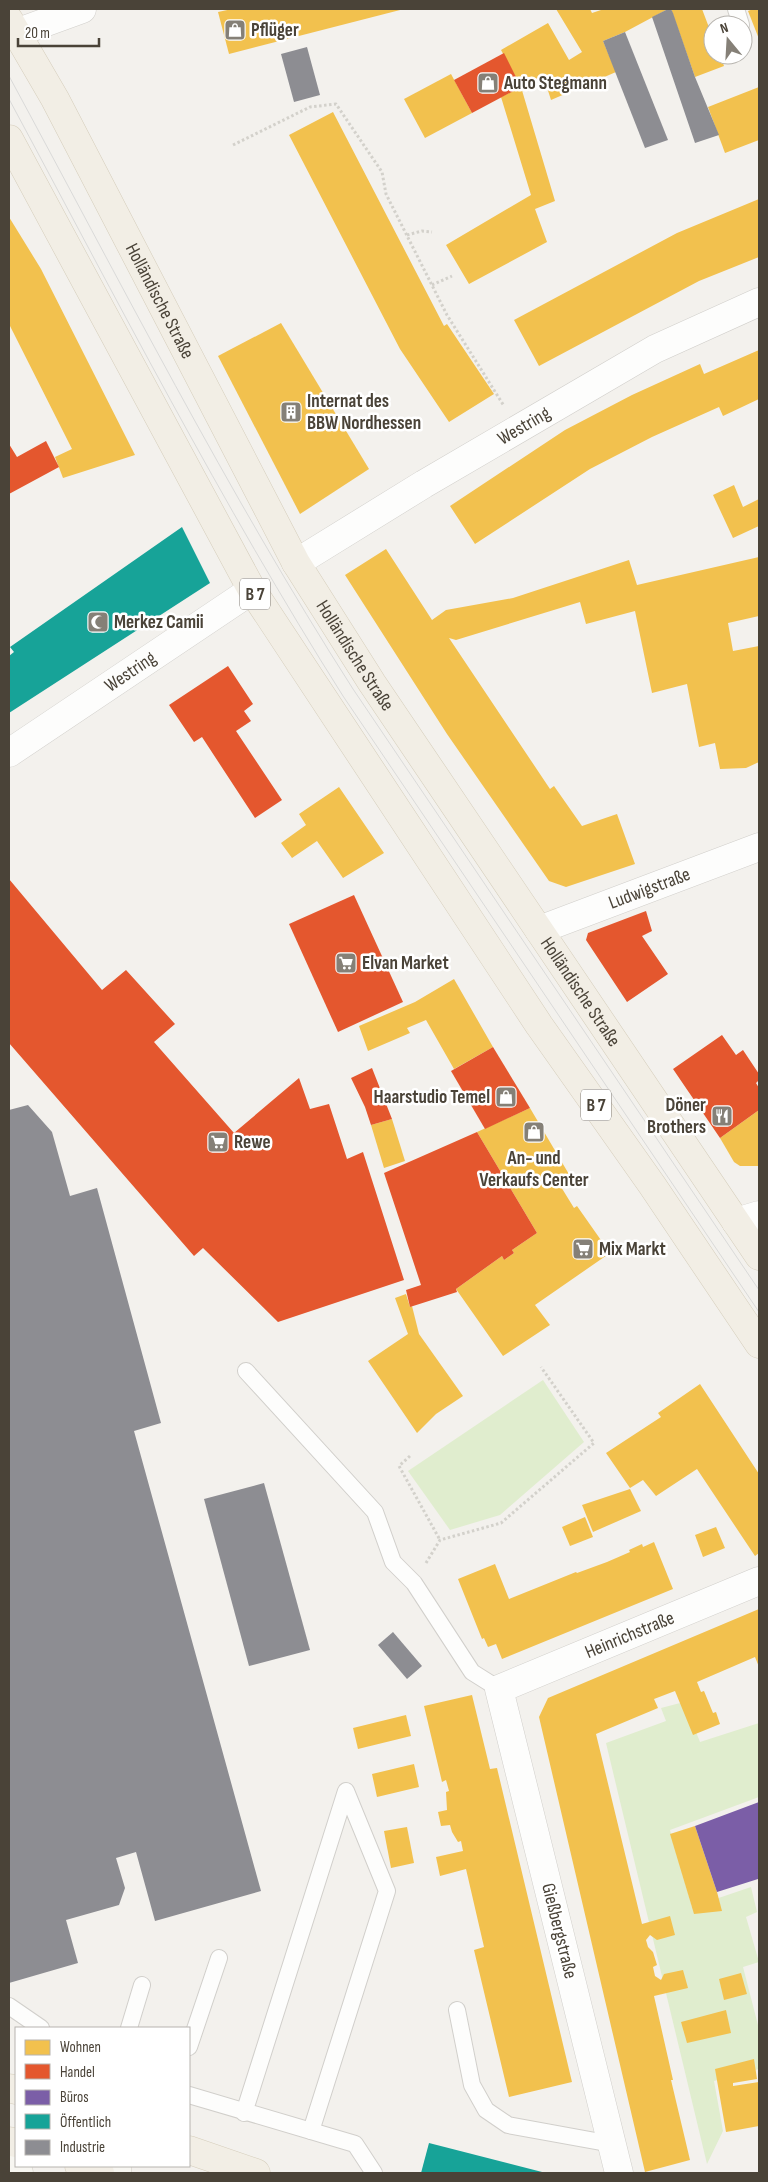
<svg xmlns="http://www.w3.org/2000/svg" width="768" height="2182" viewBox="0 0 768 2182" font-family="'Sofia Sans Condensed',sans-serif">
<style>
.green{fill:#e0edce}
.homes{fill:#f2c14e}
.shops{fill:#e4572e}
.offices{fill:#7b5ea7}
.public{fill:#17a398}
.industry{fill:#8d8d92}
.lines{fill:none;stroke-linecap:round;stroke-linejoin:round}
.service-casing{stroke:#d1cfcb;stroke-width:18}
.minor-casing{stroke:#d1cfcb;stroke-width:29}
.secondary-casing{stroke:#d2cec4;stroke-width:29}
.primary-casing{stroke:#d5cdbb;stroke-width:29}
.path{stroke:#d3d1cb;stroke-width:3;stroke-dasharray:2.5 2.5;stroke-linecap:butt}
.service{stroke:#fdfdfc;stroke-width:16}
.minor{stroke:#fdfdfc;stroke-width:28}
.secondary{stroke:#f7f6f1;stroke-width:28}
.primary{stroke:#f2eee5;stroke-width:28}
.tram{stroke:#dadad9;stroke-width:1}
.labels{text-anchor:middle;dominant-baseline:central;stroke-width:5;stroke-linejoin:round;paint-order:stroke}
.shield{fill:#fff;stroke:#807b74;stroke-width:1}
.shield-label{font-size:18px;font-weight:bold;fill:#4a4338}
.poi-label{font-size:19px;font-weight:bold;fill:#4a4338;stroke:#fff;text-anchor:start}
.street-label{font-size:19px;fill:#4a4338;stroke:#fff}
</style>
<rect width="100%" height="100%" fill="#f3f1ed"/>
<g class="green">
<path d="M543,1380L584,1442L500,1515L450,1530L408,1471Z"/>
<path d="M684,1702L700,1742L759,1723V1797L670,1830L692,1907L751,1887L757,1912L746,1917L759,1962L743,1967L759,2029V2069L714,2081L723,2131L707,2164L606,1743L666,1721L661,1708Z"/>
</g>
<g class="homes">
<path d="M232,9H404L229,54L218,12Z"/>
<path d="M556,9H590L592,13L604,9H668L625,32L603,41L616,72L551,100L543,75L521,87L501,50L548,23L569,60L582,52Z"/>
<path d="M671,9H702L713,38V55H720L724,66L695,77Z"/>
<path d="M753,9H759V39L748,11Z"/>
<path d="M451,74L472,113L425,138L404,99Z"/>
<path d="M521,87L555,201L535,209L547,242L469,284L446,245L531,195L501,97Z"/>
<path d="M759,87V140L725,153L708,107Z"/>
<path d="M333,112L444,326L447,324L494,394L449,422L400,349L289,135Z"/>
<path d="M759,199V257L699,281L539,366L514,320L677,233Z"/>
<path d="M9,217L41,269L135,455L63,478L55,457L72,449L9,324Z"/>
<path d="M281,323L369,469L300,514L218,356Z"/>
<path d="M759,350V399L723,416L719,407L652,437L590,469L475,544L450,506L565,430L632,395L700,364L704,374Z"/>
<path d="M734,485L743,507L759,499V526L733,538L713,495Z"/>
<path d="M386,549L432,620L446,610L513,598L629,560L637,585L759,557V616L728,623L733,651L759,646V762L746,768L720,769L715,743L699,747L687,684L652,693L635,611L586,624L580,602L456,640L449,638L550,789L554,786L582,826L617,814L635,864L566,887L549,881L447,734L345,575Z"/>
<path d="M339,787L384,853L343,878L317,841L292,858L281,843L306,825L299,814Z"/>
<path d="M454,979L493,1047L454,1069L426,1020L407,1028L410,1033L368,1051L359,1026L415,1002Z"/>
<path d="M530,1108L570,1176L558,1182L574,1208L577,1206L610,1253L535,1305L550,1325L503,1356L456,1289L502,1256L504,1260L514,1253L512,1250L537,1233L477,1132Z"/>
<path d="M759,1110V1166H740L734,1162L720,1138Z"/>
<path d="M392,1119L405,1161L384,1168L371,1125Z"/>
<path d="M406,1294L410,1307L412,1306L419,1334L463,1396L436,1414L417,1433L368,1361L408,1334L395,1298Z"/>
<path d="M700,1384L759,1474V1553L755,1556L697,1469L656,1496L643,1480L630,1488L606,1453L661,1417L658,1413Z"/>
<path d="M630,1489L641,1511L593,1532L582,1505Z"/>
<path d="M585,1517L593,1537L570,1546L562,1527Z"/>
<path d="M716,1527L725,1548L703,1557L695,1535Z"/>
<path d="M654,1542L673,1589L502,1659L496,1644L488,1647L484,1638L482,1639L458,1579L495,1564L509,1599L576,1572L577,1573L607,1562L630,1552L629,1550L642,1544L643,1547Z"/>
<path d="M759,1609V1667L755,1657L697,1682L701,1692L704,1691L713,1713L716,1712L720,1724L693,1735L675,1691L654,1699L658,1708L596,1734L642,1924L670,1916L675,1935L657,1940L650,1935L646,1940L648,1947L653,1952L657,1965L653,1967L655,1976L661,1980L664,1974L683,1970L688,1988L654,1996L673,2080H671L690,2160L645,2172L539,1717L548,1698Z"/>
<path d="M472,1695L490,1769L497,1768L572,2082L509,2097L474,1950L484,1947L466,1869L440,1876L436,1857L463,1851L461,1841L458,1842L452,1832L450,1825L441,1826L438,1812L447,1810L446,1792L449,1791L446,1780L442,1782L424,1706Z"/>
<path d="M406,1715L411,1736L358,1749L353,1728Z"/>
<path d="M414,1764L419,1787L377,1797L372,1774Z"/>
<path d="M695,1826L717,1892L722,1911L694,1914L670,1834Z"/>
<path d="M407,1827L414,1863L391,1868L384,1831Z"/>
<path d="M741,1973L747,1994L724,2000L719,1979Z"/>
<path d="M726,2010L731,2033L687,2043L681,2022Z"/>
<path d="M754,2059L757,2079L733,2083V2086L759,2082V2126L726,2132L715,2069Z"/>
</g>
<g class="shops">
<path d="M504,53L521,87L472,113L454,80Z"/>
<path d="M46,441L59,467L9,494V444L17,457Z"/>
<path d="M228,666L253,704L244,711L251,721L236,731L282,800L255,818L202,737L194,742L169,705Z"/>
<path d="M9,879L102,990L126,970L175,1024L154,1042L234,1133L299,1078L310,1109L329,1104L347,1159L363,1152L404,1280L278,1322L203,1248L194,1256L9,1043Z"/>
<path d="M354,895L403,1002L338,1032L289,924Z"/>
<path d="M646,911L652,931L642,936L668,974L627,1002L586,940L588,933Z"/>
<path d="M722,1035L736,1055L743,1050L759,1074V1080L756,1083L759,1088V1110L720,1138L673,1069Z"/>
<path d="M493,1047L530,1108L485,1129L451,1071Z"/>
<path d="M372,1068L392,1119L371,1125L365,1107L351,1078Z"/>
<path d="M477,1132L537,1233L512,1250L514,1253L504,1260L502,1256L456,1289L457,1292L410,1307L406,1290L421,1285L384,1173Z"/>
</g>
<path class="offices" d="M759,1802V1882L758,1879L717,1892L695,1826Z"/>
<g class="public">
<path d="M182,527L210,583L9,713V656L14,652L10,647Z"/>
<path d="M429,2143L546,2173H421Z"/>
</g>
<g class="industry">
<path d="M668,9H671L673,13L695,77L719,135L695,143L652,17Z"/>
<path d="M625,32L668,140L645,148L603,41Z"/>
<path d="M307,47L320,95L294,102L281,54Z"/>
<path d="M28,1105L52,1132L70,1196L97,1188L161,1423L134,1431L261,1891L155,1921L136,1852L116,1858L125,1888L119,1905L66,1920L78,1963L9,1983V1110Z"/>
<path d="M264,1483L310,1650L249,1666L204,1499Z"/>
<path d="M393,1632L422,1666L407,1679L378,1645Z"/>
</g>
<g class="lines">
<g class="service-casing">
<g id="service">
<path d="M736,9L741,25"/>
<path d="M246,1371L375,1512L393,1562L414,1583L472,1672L499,1689"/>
<path d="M9,2006L41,2028"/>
<path d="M457,2010L472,2085L486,2110L508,2125L612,2144"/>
<path d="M129,2028L142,1985"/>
<path d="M189,2047L219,1958"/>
<path d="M189,2095L355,2144L374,2173"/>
<path d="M244,2113L346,1791L387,1891L311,2131"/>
</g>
</g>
<g class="minor-casing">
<g id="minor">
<path d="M16,33L82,9"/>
<path id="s1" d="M296,563L424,484L655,349L759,302"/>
<path id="s2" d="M9,753L252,590"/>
<path id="s3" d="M539,930L759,847"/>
<path d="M736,1222L759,1215"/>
<path id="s4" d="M619,2173L499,1689L759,1581"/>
</g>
</g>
<g class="secondary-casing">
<g id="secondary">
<path d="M9,2162L19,2173"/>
<path d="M117,2173V2166"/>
</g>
</g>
<g class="primary-casing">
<g id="primary">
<path id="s5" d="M9,20L55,99L296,563L372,683L759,1256"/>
<path d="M9,139L252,590L539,1025L652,1185L759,1344"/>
<path d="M9,2088L16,2090"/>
<path d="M9,2141L16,2143"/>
<path d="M189,2150L256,2173"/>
<path d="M79,2166L100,2173"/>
</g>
</g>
<g class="path">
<path d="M233,145L310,107L336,104L382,172L386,194L447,315L504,406"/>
<path d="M407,235L422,231L432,232"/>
<path d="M432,285L452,276"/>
<path d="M410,1456L399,1466L440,1540"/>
<path d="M426,1563L440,1540L501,1523L594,1443L541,1367"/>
</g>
<use href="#service" class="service"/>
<use href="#minor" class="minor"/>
<use href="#secondary" class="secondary"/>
<use href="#primary" class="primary"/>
<g class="tram">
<path d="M9,76C120,281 227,492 353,689L759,1290"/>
<path d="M9,99C117,300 221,503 343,696L759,1312"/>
</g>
</g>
<defs>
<g id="shop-square" transform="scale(1.125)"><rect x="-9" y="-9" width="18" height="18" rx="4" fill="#858077" stroke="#fff"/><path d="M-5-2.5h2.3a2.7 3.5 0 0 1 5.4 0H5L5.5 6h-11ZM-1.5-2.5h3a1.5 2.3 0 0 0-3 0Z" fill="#fff"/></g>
<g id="building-square" transform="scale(1.125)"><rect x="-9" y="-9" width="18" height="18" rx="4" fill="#858077" stroke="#fff"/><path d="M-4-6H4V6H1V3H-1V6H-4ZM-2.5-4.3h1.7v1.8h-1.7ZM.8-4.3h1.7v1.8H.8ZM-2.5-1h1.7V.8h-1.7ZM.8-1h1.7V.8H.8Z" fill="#fff"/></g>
<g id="mosque-square" transform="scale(1.125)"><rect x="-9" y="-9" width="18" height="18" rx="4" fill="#858077" stroke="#fff"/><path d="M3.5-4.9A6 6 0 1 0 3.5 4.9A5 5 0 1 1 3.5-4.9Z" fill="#fff"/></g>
<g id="supermarket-square" transform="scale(1.125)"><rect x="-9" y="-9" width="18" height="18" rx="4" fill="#858077" stroke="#fff"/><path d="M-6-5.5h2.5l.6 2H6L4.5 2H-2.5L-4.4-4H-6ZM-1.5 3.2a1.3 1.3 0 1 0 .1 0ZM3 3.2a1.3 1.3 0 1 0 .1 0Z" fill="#fff"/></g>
<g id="restaurant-square" transform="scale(1.125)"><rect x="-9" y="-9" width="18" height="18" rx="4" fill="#858077" stroke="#fff"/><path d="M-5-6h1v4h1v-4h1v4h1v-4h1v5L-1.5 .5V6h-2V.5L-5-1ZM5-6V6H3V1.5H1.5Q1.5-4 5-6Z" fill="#fff"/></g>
</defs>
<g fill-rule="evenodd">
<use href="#shop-square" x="235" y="30"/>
<use href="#shop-square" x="488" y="83"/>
<use href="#building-square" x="291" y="412"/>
<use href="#mosque-square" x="98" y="622"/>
<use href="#supermarket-square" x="346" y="963"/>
<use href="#shop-square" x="506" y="1097"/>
<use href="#restaurant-square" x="722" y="1116"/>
<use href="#shop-square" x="534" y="1132"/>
<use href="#supermarket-square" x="218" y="1142"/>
<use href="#supermarket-square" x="583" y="1249"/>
</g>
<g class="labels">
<g class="shield">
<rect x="240" y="578.5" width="30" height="31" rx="4"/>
<rect x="581" y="1089.5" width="30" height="31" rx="4"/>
</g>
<g class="shield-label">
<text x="255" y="594">B 7</text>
<text x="596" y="1105">B 7</text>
</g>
<g class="poi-label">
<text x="251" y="30">Pflüger</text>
<text x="504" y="83">Auto Stegmann</text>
<text x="307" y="401">Internat des<tspan x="307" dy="22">BBW Nordhessen</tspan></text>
<text x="114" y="622">Merkez Camii</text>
<text x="362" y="963">Elvan Market</text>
<text x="490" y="1097" text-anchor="end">Haarstudio Temel</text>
<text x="706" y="1105" text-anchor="end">Döner<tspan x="706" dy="22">Brothers</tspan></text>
<text x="234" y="1142">Rewe</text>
<text x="534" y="1158" text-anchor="middle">An- und<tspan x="534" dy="22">Verkaufs Center</tspan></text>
<text x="599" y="1249">Mix Markt</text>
</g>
<g class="street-label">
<text stroke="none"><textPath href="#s5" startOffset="319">Holländische Straße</textPath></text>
<text stroke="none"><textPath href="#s1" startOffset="266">Westring</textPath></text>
<text stroke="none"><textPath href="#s5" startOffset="724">Holländische Straße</textPath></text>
<text stroke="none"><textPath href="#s2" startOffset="146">Westring</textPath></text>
<text stroke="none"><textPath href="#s3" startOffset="118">Ludwigstraße</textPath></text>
<text stroke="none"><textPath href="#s5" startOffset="1129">Holländische Straße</textPath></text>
<text stroke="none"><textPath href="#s4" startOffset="640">Heinrichstraße</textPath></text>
<text transform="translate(559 1931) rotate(76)">Gießbergstraße</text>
</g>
</g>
<rect width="768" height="2182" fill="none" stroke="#4a4338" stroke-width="20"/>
<rect x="15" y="2027" width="175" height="140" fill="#ffffff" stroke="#b7b4af"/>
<rect x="25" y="2040" width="25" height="15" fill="#f2c14e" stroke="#b7b4af"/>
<text x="60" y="2052" font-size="15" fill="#4a4338">Wohnen</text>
<rect x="25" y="2064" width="25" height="15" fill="#e4572e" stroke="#b7b4af"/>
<text x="60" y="2077" font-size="15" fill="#4a4338">Handel</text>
<rect x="25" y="2090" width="25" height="15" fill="#7b5ea7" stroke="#b7b4af"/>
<text x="60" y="2102" font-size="15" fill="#4a4338">Büros</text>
<rect x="25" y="2114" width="25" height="15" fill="#17a398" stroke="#b7b4af"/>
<text x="60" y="2127" font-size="15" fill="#4a4338">Öffentlich</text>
<rect x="25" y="2140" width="25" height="15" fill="#8d8d92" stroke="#b7b4af"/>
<text x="60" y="2152" font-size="15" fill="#4a4338">Industrie</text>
<g transform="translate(728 40) rotate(342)"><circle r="24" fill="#ffffff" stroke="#b7b4af"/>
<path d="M0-4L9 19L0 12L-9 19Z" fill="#858077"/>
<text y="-8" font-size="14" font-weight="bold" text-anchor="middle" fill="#4a4338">N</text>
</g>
<path d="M18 38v8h81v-8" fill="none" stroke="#4a4338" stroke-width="2.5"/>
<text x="25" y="38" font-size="15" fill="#4a4338" stroke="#ffffff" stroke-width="4" paint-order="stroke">20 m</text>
</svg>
